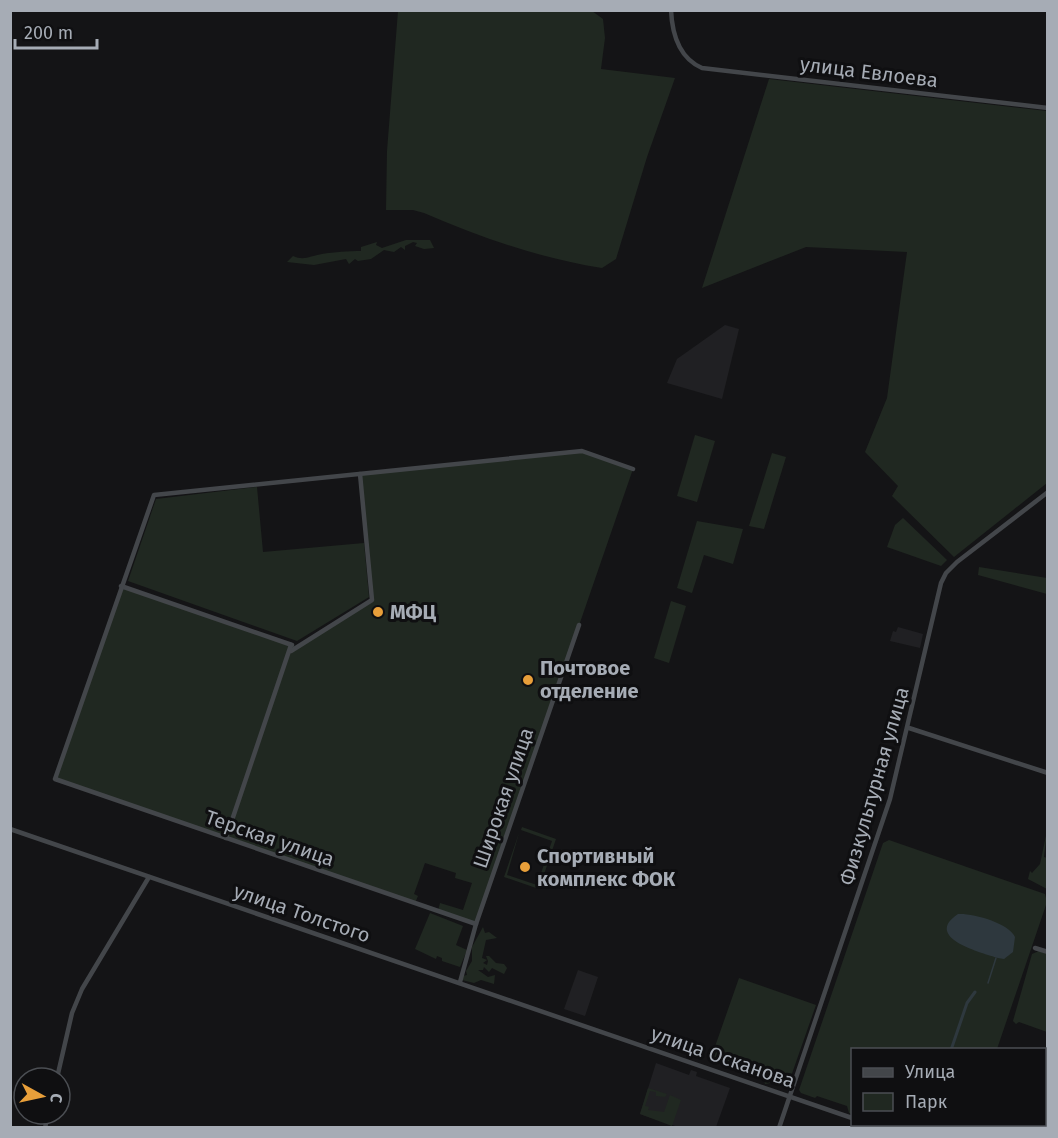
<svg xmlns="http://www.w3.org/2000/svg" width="1058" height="1138" viewBox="0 0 1058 1138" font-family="'Fira Sans',sans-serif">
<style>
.built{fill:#202023}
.green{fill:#202821}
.water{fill:#2e383e}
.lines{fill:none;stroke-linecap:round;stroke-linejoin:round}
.stream{stroke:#2e383e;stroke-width:1.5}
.canal{stroke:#2e383e;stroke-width:3}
.secondary{stroke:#43464a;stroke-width:4.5}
.poi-dot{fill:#e89f3a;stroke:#0f0f11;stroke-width:2}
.labels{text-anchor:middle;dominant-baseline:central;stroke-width:6;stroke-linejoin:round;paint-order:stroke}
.street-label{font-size:20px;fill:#a6acb5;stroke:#0f0f11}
.poi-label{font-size:20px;font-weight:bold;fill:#a6acb5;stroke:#0f0f11;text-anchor:start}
</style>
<rect width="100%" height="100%" fill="#141416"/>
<g class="built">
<path d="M725,325L739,329L722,399L667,383L677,359Z"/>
<path d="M898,627L923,634L920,648L890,641L893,631L896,632Z"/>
<path d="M578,970L598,977L585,1016L564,1009Z"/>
<path d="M656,1063L689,1075L691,1070L697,1072L696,1076L730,1088L716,1127H678L640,1114Z"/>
</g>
<g class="green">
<path d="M398,11H592L603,19L605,38L601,69L675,78L647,157L616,259L602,268C539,258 482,238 424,213L413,210H386L387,151Z"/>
<path d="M769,79L1047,111V483L954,557L892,496L898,486L865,452L887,398L907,252L806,247L702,288Z"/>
<path d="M406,240H430L434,248L424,249L415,246L417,243L413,242L405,246V250L401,247L394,252L384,250L371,259L358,261L355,259L349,264L346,259L314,265L287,262L293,256C304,261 310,256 322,254C334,252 349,251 361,251V247L377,242L376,245L382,248Z"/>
<path d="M695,435L715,441L697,502L677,496Z"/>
<path d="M582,451L633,469L476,924L438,911L440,903L463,910L472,883L455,878L456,873L425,863L414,894L418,896L415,903L55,779L121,586L297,647L372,599L360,474Z"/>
<path d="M772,453L786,457L764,529L749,526Z"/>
<path d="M257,487L263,552L364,543L369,597L297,641L128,581L156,499Z"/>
<path d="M903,518L947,560L941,566L887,547L895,525Z"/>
<path d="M697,521L743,529L733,564L704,555L692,593L677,588Z"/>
<path d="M979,567L1047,578V594L978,575Z"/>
<path d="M671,601L686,606L669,663L654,658Z"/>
<path d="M522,827L556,839L539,889L504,877L519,833L507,875L537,885L552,841L521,830Z"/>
<path d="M1047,831L1044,857L1047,858V889L1028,879L1030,871L1032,873L1040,864Z"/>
<path d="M889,840L1045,894L1047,902L997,1049L852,1050V1114L849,1113L847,1106L817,1096L815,1098L801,1093L799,1090L883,843Z"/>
<path d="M430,913L463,926L456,945L467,950L460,967L442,961V958L437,956L436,959L415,949Z"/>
<path d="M483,927L485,933L489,932L497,938L486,940L482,958L487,960L483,963L487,965L488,961L486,956H489L496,963L504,964L507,968L504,974L492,968L489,972L484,967L483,970H478L488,977L495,975L494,984L481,980L474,983L462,980V976L467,975L466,971L472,961V947Z"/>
<path d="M1039,951L1047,954V1032L1019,1022L1016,1024L1013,1021L1032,954Z"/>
<path d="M739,978L816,1005L788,1085L779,1082L780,1075L767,1070L765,1075L770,1083L765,1084L763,1076L711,1058Z"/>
<path d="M648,1088L667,1094L665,1097L656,1096V1092L650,1091L645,1106L649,1107L648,1110L664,1112L670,1095L681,1100L672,1126L640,1114Z"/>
</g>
<path class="water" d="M958,914C973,913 1009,923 1015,937L1013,952L1004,959L998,958C983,953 922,938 958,914Z"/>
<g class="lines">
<path class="stream" d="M988,983L996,958"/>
<g class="canal">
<path d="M951,1050L967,1003L975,992"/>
<path d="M925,1128L926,1124"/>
</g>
<g class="secondary">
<path d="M671,10C672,33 679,58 702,68L1048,108"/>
<path d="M121,586L292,645"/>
<path d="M291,651L372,600L360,474"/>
<path d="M909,728L1048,773"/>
<path d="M10,829L852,1118"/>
<path d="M226,838L291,645"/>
<path d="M476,924L55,779L154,495L582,451L633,469"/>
<path d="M1035,948L1048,952"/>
<path d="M460,982L476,924L579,625"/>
<path d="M57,1078L72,1013L82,989L149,877"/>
<path d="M1044,1110L1048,1101"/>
<path d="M872,1124L880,1128"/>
<path d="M45,1128L48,1114"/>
<path d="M779,1128L890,799L941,583L946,573L957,562L1048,492"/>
<path d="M1038,1128L1039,1124"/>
</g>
</g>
<g class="poi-dot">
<circle cx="378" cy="612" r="6"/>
<circle cx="528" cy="680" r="6"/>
<circle cx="525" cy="867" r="6"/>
</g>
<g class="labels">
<g class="street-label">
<text transform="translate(869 72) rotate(7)">улица Евлоева</text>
<text transform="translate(874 786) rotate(-74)">Физкультурная улица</text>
<text transform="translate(503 798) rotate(-71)">Широкая улица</text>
<text transform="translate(270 838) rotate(19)">Терская улица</text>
<text transform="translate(302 913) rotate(19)">улица Толстого</text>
<text transform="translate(723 1057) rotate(19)">улица Осканова</text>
</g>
<g class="poi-label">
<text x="390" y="612">МФЦ</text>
<text x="540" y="668">Почтовое<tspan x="540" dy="23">отделение</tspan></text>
<text x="537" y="856">Спортивный<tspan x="537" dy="23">комплекс ФОК</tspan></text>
</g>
</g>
<rect width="1058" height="1138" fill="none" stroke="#a6acb5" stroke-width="24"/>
<rect x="851" y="1048" width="195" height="78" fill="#0f0f11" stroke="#4b4e53" stroke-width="1.5"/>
<rect x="863" y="1068" width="30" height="9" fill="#43464a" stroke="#4b4e53" stroke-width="1.5"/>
<text x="905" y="1078" font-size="18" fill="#a6acb5">Улица</text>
<rect x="863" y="1093" width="30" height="18" fill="#202821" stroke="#4b4e53" stroke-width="1.5"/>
<text x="905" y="1108" font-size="18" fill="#a6acb5">Парк</text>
<g transform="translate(42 1096) rotate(98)"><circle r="28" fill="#0f0f11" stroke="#4b4e53" stroke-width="1.5"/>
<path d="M0-4.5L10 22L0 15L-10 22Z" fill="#e89f3a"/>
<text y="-9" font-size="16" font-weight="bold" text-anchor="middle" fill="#a6acb5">С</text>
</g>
<path d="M15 39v9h82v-9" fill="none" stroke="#a6acb5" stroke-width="3"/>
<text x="24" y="39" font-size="18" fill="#a6acb5" stroke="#0f0f11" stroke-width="4.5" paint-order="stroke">200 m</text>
</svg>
